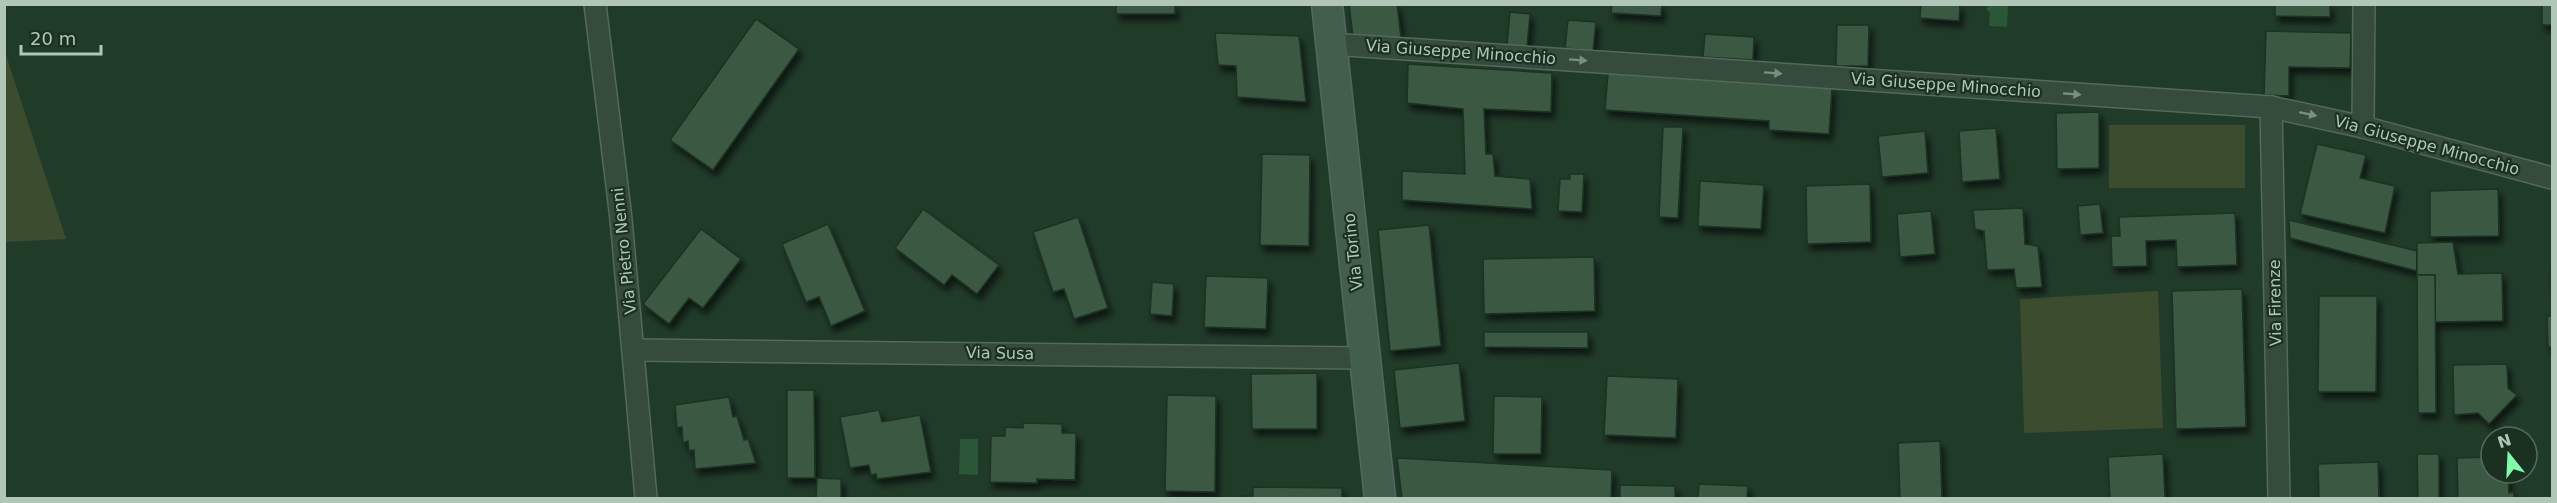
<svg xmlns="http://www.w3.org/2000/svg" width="2557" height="503" viewBox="0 0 2557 503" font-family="'DejaVu Sans',sans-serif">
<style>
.green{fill:#3c4c2f}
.water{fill:#2b5739}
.building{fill:#3a5943;stroke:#1c3223;stroke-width:1.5;filter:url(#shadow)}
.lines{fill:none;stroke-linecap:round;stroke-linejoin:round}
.street-casing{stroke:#53695a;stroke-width:24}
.secondary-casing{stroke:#53695a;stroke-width:33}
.street{stroke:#354b3c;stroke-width:21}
.secondary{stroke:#435e4c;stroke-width:30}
.oneway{fill:#798f80}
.labels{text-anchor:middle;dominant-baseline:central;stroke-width:4.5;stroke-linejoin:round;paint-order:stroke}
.street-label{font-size:16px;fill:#b0c7b8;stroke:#1a3021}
</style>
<defs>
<filter id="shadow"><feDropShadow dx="3.5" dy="6" stdDeviation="3" flood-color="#0009"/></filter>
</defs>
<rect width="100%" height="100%" fill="#213b29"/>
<g class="green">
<path d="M5,52L66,239L5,242Z"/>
<rect x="2109" y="125" width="136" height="63"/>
<path d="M2158,291L2163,428L2024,433L2020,299Z"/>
</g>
<g class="water">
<path d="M1989,5H2008L2007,27L1989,26L1990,13L1986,9Z"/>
<path d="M960,439H978V475L959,474Z"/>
</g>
<g class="building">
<rect x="1116" y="4" width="59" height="10"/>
<path d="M1349,4H1397L1401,38L1353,37Z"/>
<path d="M1612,4H1662L1661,16L1611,13Z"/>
<path d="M1921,4H1960L1959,21L1920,18Z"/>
<path d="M2275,4H2330V17L2275,16Z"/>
<rect x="2542" y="4" width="10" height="21"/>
<path d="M1510,12L1530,14L1527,47L1507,45Z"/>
<path d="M756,19L799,49L713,170L670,140Z"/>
<path d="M1568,20L1596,22L1593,51L1565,48Z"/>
<path d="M1837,25H1869L1868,66H1836Z"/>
<path d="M2266,31L2351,33L2350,68L2289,67V96L2264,95Z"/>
<path d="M1215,33L1299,36L1306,102L1237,97L1236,66L1218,65Z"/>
<path d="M1705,34L1754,37L1753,60L1703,57Z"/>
<path d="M1408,64L1552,73L1551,112L1484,109L1486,154H1493L1495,176L1530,179L1532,209L1402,200V171L1465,174L1463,109L1407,103Z"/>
<path d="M1608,73L1832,88L1829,134L1769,130V121L1605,110Z"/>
<path d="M2099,112V168L2057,169L2056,113Z"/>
<path d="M1663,127H1683L1678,218L1659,217Z"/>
<path d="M1996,128L2000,179L1962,182L1959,131Z"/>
<path d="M1925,131L1928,173L1882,177L1878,136Z"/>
<path d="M2317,144L2366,155L2360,178L2395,186L2385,233L2300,214Z"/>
<path d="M1262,154L1310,155L1309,246L1260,245Z"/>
<path d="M1570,174H1584L1582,212L1558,211L1560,179H1570Z"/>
<path d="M1700,181L1764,185L1761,229L1698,226Z"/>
<path d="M1870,184L1871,242L1807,244L1806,186Z"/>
<path d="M2498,189L2499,236L2430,237V191Z"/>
<path d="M2100,204L2103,233L2080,235L2078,206Z"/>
<path d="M2023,208L2025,244L2038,246L2042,287L2016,288L2014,269L1987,270L1984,231L1975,229L1973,210Z"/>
<path d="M923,209L999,265L977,294L952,275L944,285L895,248Z"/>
<path d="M1931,211L1935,254L1900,257L1897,214Z"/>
<path d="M2235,213L2237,265L2177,267L2176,240L2146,241L2147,266L2112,267L2111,236H2120L2119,217Z"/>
<path d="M1078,217L1108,308L1074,319L1064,289L1053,292L1033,232Z"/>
<path d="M2289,220L2417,251V271L2290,238Z"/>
<path d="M828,224L865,311L831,326L819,297L806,302L782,244Z"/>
<path d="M1429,225L1441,346L1390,351L1378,230Z"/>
<path d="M701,229L741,259L703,308L689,298L669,324L643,304Z"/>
<path d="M2453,242L2458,274L2502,273L2503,321L2435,322V275H2417V243Z"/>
<path d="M1594,257L1595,311L1484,314L1483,259Z"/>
<path d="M2550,266H2552V347H2548L2547,316H2552Z"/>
<path d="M2417,275H2435L2436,413H2418Z"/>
<path d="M1206,276L1268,278L1266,329L1204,327Z"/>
<path d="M1152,282L1174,284L1172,316L1150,314Z"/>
<path d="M2242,289L2246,427L2176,429L2172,291Z"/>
<path d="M2319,296H2377L2376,392H2318Z"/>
<path d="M1484,332H1588V348L1484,347Z"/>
<path d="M1459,363L1465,421L1400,428L1394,370Z"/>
<path d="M2507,364L2508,388L2517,395L2489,424L2478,413L2454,415L2453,365Z"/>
<path d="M1317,373V429H1252L1251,374Z"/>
<path d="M1607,376L1678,379L1676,438L1604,435Z"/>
<path d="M787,390H814L815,478H787Z"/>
<path d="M1167,395L1216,396L1215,492L1165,491Z"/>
<path d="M1494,396L1542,397L1541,454H1493Z"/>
<path d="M729,397L733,417L737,416L744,440L748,439L756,463L695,469L694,450L689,451L688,441L683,443L682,427L677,428L675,405Z"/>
<path d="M879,410L882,422L920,415L931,472L877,479L876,474L871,475L869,465L850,468L840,417Z"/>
<path d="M1023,423L1062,424V433H1076L1075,480L1037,479V483L990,482L991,436H1005V427L1023,428Z"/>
<path d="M1940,441L1942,498H1900L1898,443Z"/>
<path d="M2163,454L2165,498H2110L2108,457Z"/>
<path d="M2417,454H2439V498H2418Z"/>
<path d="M2491,457V473H2508L2509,493L2514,492V498H2458L2457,458Z"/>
<path d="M1397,458L1612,470L1611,498H1402Z"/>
<path d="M2378,462L2379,498H2319L2318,464Z"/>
<path d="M817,478L841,479V498H816Z"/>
<path d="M1699,484L1748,486L1747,498H1698Z"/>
<path d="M1620,485L1675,486V498H1620Z"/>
<path d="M1253,487L1342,488V498H1242V496H1253Z"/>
</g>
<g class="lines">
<g class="street-casing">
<g id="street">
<path d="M595,4L621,219L646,498"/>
<path d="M1331,44L2271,107L2363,127L2552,178"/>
<path d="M2271,107L2279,498"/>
<path d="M2363,127L2364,4"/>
<path d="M635,350L1364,358"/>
</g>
</g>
<g class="secondary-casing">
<path id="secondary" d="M1327,4L1380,498"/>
</g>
<use href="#street" class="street"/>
<use href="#secondary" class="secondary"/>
</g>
<defs><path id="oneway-solid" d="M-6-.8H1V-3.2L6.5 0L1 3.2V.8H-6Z" transform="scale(1.5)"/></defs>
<g class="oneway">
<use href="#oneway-solid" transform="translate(1578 60) rotate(4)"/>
<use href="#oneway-solid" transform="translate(1773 73) rotate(4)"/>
<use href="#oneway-solid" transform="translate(2072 94) rotate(4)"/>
<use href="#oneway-solid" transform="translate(2308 114) rotate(12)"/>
</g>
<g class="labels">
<g class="street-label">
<text transform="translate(1461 52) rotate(4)">Via Giuseppe Minocchio</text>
<text transform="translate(1946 85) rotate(4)">Via Giuseppe Minocchio</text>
<text transform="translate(2427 145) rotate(15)">Via Giuseppe Minocchio</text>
<text transform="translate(624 251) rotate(-96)">Via Pietro Nenni</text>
<text transform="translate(1353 252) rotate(-96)">Via Torino</text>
<text transform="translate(2275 303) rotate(-91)">Via Firenze</text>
<text transform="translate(1000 353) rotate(1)">Via Susa</text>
</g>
</g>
<rect width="2557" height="503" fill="none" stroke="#b0c7b8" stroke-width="12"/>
<g transform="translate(2509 455) rotate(342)"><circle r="28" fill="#1a3021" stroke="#566c5d" stroke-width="1.5"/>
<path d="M0-4.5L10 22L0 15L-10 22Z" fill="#81fbaa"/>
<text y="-9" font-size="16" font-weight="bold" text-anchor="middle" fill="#b0c7b8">N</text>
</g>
<path d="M21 45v9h80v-9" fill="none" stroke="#b0c7b8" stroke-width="3"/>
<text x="30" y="45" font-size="18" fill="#b0c7b8" stroke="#1a3021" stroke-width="4.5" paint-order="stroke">20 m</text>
</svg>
